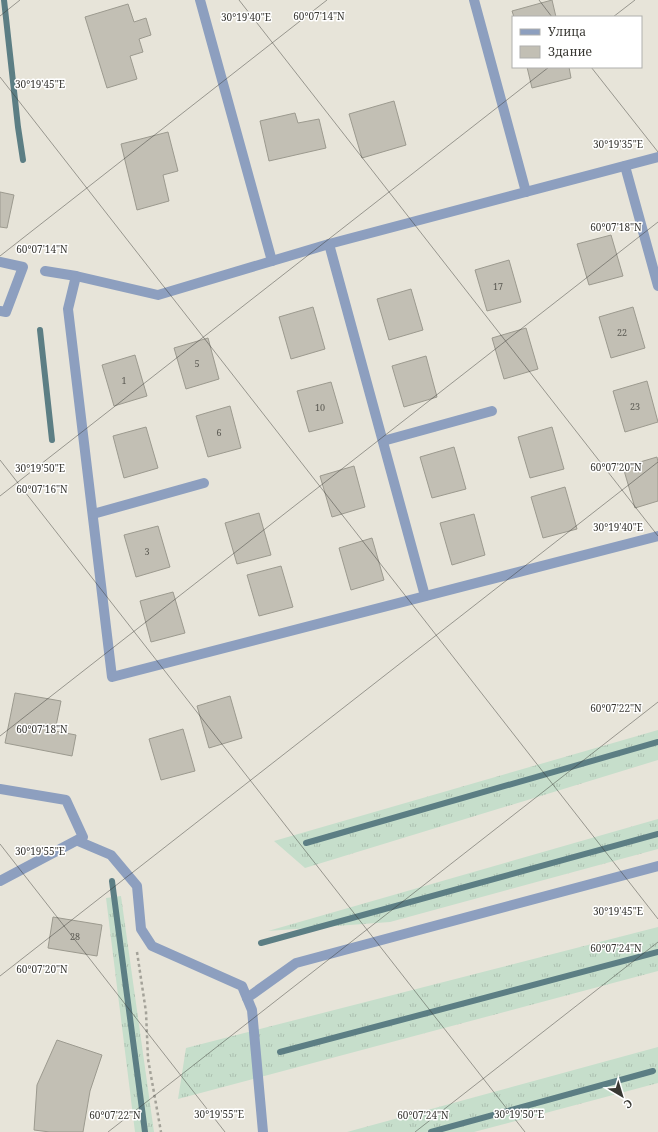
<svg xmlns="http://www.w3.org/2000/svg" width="658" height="1132" viewBox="0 0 658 1132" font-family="'Noto Serif',serif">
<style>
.grass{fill:url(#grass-tufts)}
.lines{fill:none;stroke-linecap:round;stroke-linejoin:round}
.stream{stroke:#5c7e84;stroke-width:6}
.building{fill:#c2bfb4;stroke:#9c9a8f}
.path{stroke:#a4a299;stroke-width:2.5;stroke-dasharray:3 3;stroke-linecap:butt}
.minor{stroke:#8d9fbf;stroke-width:10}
.ticks{fill:none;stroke:#383732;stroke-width:1;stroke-opacity:0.45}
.labels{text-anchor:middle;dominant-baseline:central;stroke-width:3;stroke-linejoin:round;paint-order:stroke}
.number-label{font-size:9px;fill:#5a5952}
.ticks-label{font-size:10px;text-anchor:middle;fill:#383732;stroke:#fff;stroke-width:3;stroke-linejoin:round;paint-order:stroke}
</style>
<defs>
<pattern id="grass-tufts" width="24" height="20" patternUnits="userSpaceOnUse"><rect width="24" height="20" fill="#c6decb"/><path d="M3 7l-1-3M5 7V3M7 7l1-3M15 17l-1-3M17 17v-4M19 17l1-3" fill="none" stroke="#abbfaf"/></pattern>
</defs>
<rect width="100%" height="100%" fill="#e7e4d9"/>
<g class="grass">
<path d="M658,730V760L305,868L274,841Z"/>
<path d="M658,819V849L390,922L268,931Z"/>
<path d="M121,896L154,1132H135L106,898Z"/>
<path d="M658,927V971L178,1099L186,1048Z"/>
<path d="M658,1047V1083L474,1132H347Z"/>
</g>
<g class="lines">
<g class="stream">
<path d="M4,0L18,127L23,160"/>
<path d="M40,330L52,440"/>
<path d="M306,843L658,742"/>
<path d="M112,881L145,1132"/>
<path d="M261,943L658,834"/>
<path d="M280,1052L658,952"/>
<path d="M431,1132L653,1071"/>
</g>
</g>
<g class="building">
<path d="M552,0L556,17H514L512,11Z"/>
<path d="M128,4L134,22L146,18L151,35L139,39L143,52L130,56L137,79L107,88L85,17Z"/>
<path d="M527,67H569L571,78L532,88Z"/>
<path d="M394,101L406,145L362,158L349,114Z"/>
<path d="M295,113L298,123L319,119L326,148L269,161L260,121Z"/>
<path d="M168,132L178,171L163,175L169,201L137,210L121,144Z"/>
<path d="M0,192L14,195L7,228L0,227Z"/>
<path d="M611,235L623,276L589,285L577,244Z"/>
<path d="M509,260L521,302L487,311L475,270Z"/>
<path d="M411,289L423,330L389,340L377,299Z"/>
<path d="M313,307L325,349L291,359L279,317Z"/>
<path d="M633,307L645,348L611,358L599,317Z"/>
<path d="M526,328L538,369L504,379L492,338Z"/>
<path d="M208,338L219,379L186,389L174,348Z"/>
<path d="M135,355L147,396L114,406L102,365Z"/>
<path d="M426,356L437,397L404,407L392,366Z"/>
<path d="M647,381L658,422L625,432L613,391Z"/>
<path d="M331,382L343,423L309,432L297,391Z"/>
<path d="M230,406L241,448L208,457L196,416Z"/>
<path d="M146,427L158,468L124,478L113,436Z"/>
<path d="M552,427L564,469L530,478L518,437Z"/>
<path d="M454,447L466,489L432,498L420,457Z"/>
<path d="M657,457L658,462V501L635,508L623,467Z"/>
<path d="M354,466L365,507L332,517L320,476Z"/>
<path d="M565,487L577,529L543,538L531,497Z"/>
<path d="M259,513L271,555L237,564L225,523Z"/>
<path d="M474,514L485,555L452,565L440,523Z"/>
<path d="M158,526L170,567L136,577L124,535Z"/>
<path d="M372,538L384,580L351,590L339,548Z"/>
<path d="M281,566L293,607L259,616L247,575Z"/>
<path d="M173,592L185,633L151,642L140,601Z"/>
<path d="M15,693L61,701L55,731L76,735L72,756L5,743Z"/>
<path d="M230,696L242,738L209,748L197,706Z"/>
<path d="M183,729L195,771L161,780L149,739Z"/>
<path d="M53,917L102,925L97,956L48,948Z"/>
<path d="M57,1040L102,1055L90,1091L83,1132H50L34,1130L37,1085Z"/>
</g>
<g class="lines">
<path class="path" d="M137,952L146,1012L148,1059L161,1132"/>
<g class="minor">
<path d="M200,0L272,261"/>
<path d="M474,0L526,192"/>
<path d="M625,166L658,286"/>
<path d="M329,244L425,596"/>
<path d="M0,262L23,267L6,312L0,311"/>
<path d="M45,271L76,276L158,295L329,244L658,157"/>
<path d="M76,276L68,309L112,677L658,536"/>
<path d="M383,441L492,411"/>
<path d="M93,514L204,483"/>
<path d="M0,789L66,800L83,837L0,881"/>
<path d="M78,841L111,855L137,886L141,929L152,946L242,986L252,1010L263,1132"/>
<path d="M247,998L296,963L658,866"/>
</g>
</g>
<path class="ticks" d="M239,0L658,536M539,0L552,17M0,16L20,0M613,17L635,0M591,67L658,152M0,77L658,919M0,256L327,0M0,460L525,1132M0,496L549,67M0,736L658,222M0,844L225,1132M0,976L658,462M108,1132L658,702M415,1132L658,942"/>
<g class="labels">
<g class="number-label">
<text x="498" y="286">17</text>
<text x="622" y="332">22</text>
<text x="197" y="363">5</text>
<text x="124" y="380">1</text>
<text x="635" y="406">23</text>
<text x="320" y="407">10</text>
<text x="219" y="432">6</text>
<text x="147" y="551">3</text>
<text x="75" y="936">28</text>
</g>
</g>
<g class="ticks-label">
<text x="319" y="20">60°07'14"N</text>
<text x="246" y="21">30°19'40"E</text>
<text x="40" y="88">30°19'45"E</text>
<text x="618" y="148">30°19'35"E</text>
<text x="616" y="231">60°07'18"N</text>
<text x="42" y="253">60°07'14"N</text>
<text x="616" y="471">60°07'20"N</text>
<text x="40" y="472">30°19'50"E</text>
<text x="42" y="493">60°07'16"N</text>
<text x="618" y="531">30°19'40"E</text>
<text x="616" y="712">60°07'22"N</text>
<text x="42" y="733">60°07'18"N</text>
<text x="40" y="855">30°19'55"E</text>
<text x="618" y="915">30°19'45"E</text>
<text x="616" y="952">60°07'24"N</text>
<text x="42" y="973">60°07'20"N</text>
<text x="219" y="1118">30°19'55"E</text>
<text x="519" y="1118">30°19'50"E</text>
<text x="115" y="1119">60°07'22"N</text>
<text x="423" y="1119">60°07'24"N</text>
</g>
<rect x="512" y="16" width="130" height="52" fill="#ffffff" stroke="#afafad"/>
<rect x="520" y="29" width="20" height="6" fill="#8d9fbf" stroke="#afafad"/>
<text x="548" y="36" font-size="12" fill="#383732">Улица</text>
<rect x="520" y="46" width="20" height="12" fill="#c2bfb4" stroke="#afafad"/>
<text x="548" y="56" font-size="12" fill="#383732">Здание</text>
<g transform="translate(622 1096) rotate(142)" stroke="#ffffff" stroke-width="3" paint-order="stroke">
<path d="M0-3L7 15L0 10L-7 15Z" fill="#383732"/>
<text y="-6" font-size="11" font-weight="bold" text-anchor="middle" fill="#383732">С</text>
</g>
</svg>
